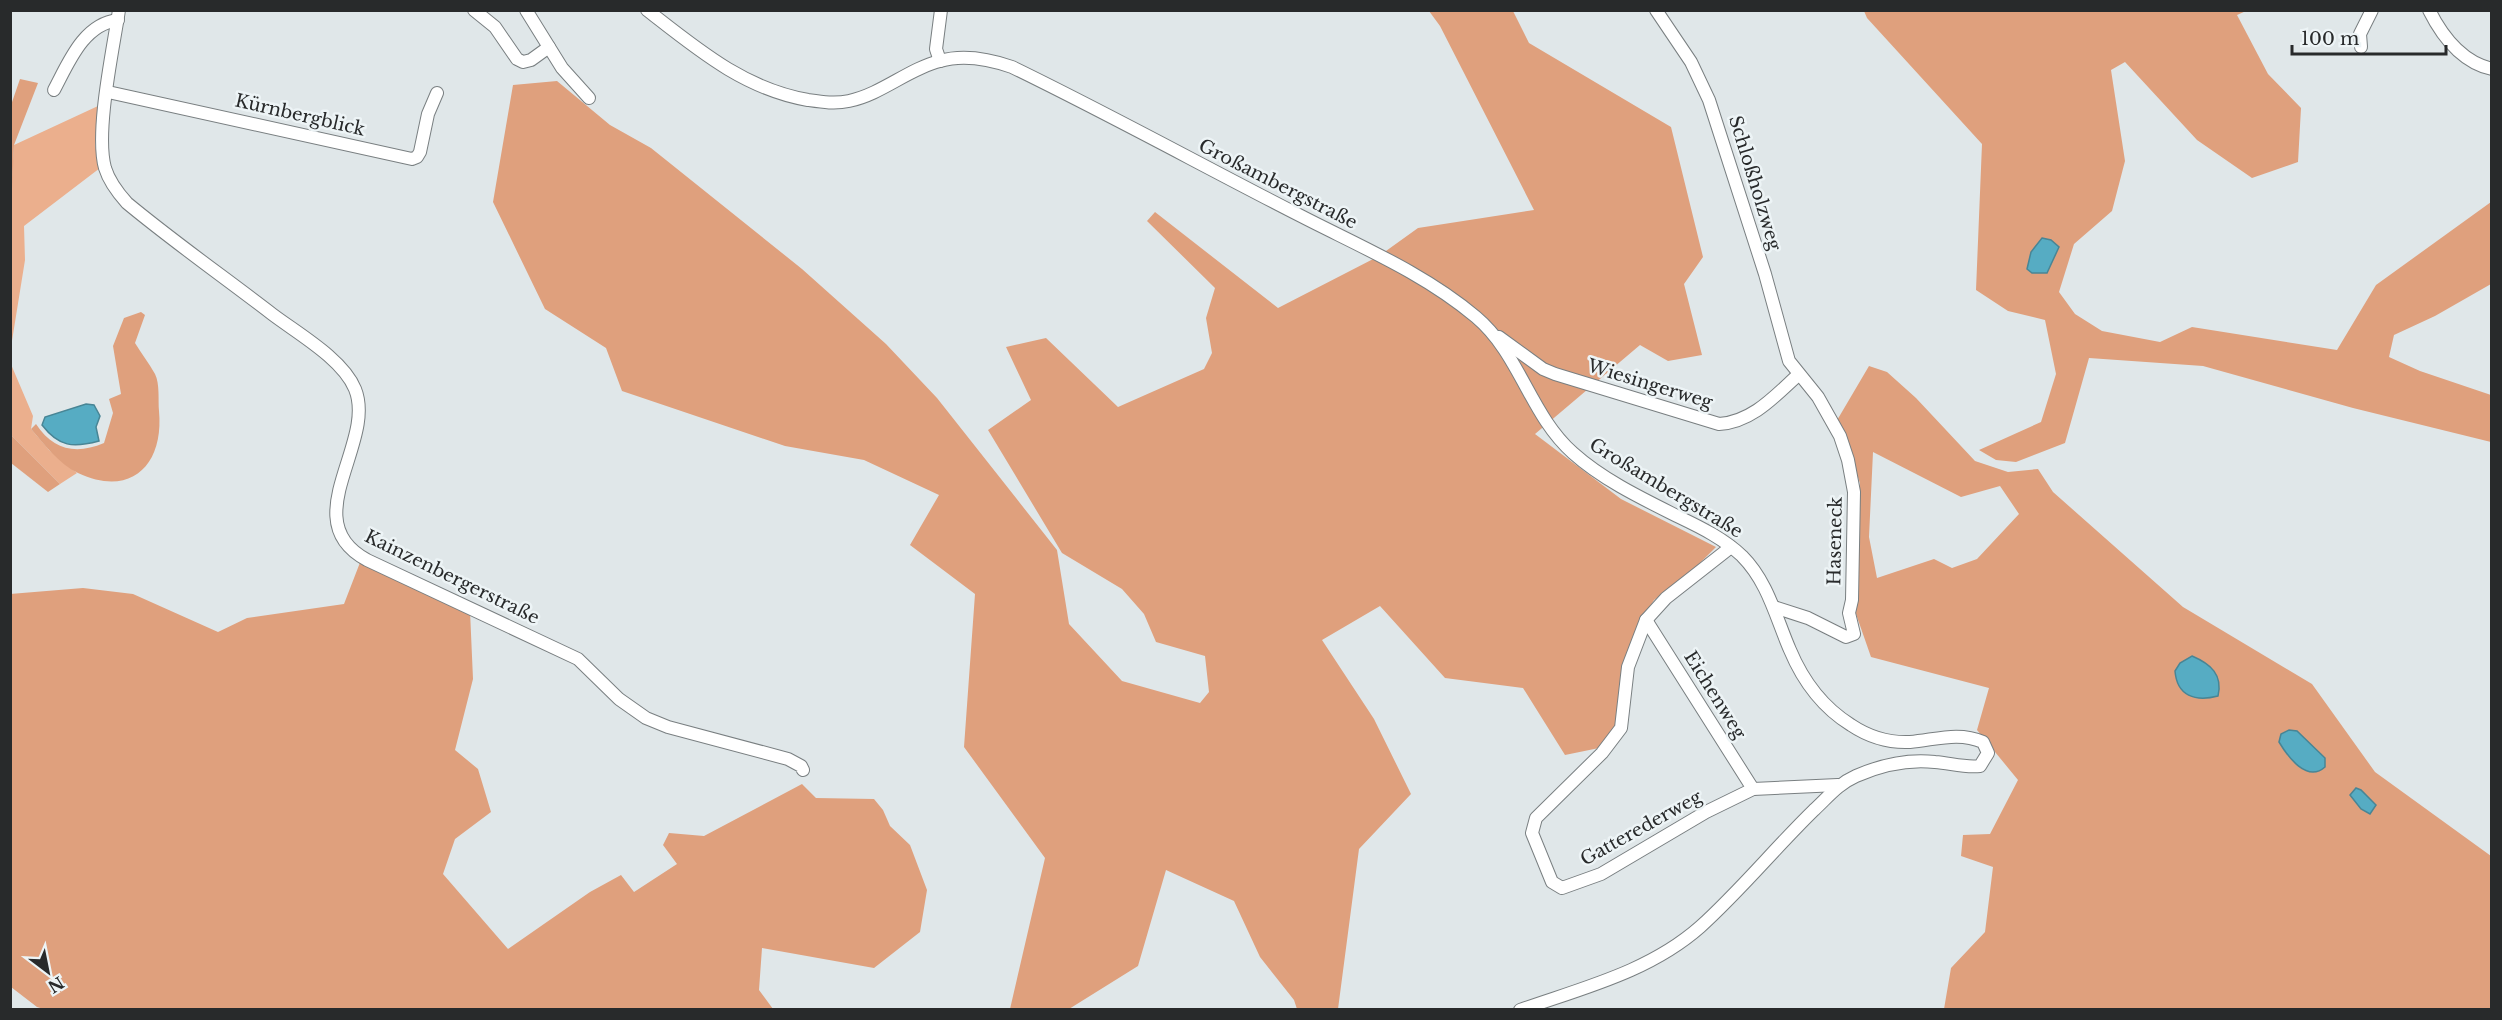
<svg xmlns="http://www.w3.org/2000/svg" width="2502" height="1020" viewBox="0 0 2502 1020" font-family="'Libre Baskerville',serif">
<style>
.green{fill:#ebaf8d}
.forest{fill:#dfa07d;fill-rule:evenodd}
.water{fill:#56acc3;stroke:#488595;stroke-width:1.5}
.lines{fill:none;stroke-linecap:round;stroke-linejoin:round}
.minor-casing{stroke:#797f81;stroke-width:14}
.minor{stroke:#fff;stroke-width:12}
.labels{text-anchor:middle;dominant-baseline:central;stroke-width:5;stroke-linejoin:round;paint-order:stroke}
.street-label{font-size:18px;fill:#282a2b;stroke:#edf4f6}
</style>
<rect width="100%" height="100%" fill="#e0e7e9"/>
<g class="green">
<path d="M98,106L95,145L100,168L24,226L25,260L11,347L10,210L14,145Z"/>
<path d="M10,362L33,416L31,429L49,450L77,473L60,484L11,435Z"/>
</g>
<g class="forest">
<path d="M1429,11H1513L1529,43L1671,127L1703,257L1684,284L1702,355L1668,361L1640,345L1535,434L1621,499L1716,547L1688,575L1654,600L1633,636L1619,690L1617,727L1599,748L1565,755L1523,688L1445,678L1380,606L1322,640L1374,719L1411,794L1359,849L1338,1009H1297L1294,1000L1260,957L1234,901L1166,870L1138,966L1069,1009H1010L1045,858L964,747L975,594L910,545L939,495L864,460L785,446L622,391L606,348L545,309L493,202L513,85L557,81L610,125L651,148L802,269L886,344L937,398L1057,550L1069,624L1122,681L1200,703L1209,692L1205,656L1156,642L1144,614L1122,589L1062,553L988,430L1031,400L1006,347L1046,338L1118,407L1204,369L1212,353L1206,318L1215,288L1147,221L1155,212L1278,308L1379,256L1418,228L1534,210L1440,26Z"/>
<path d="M1864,11H2246L2237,15L2268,74L2301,108L2298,162L2252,178L2197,140L2125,62L2111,70L2125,161L2112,211L2074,244L2059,292L2075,314L2102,331L2160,342L2192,327L2337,350L2376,285L2491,202V284L2435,316L2394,335L2389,357L2420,371L2491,395V442L2353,408L2203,366L2089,358L2065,443L2016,462L1996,460L1979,450L2041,422L2056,374L2045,320L2008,311L1976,290L1982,144L1867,18Z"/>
<path d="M20,79L38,83L14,145L11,210V105Z"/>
<path d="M141,312L145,315L135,343C141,353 149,363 155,374C160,384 158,400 159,411C164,465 131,498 78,473C59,464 44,444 31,429L36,424C53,450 76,455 104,443L113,413L109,399L121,394L113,346L124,318Z"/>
<path d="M1869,366L1887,372L1916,398L1975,461L2008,472L2038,469L2053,492L2183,607L2312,684L2375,772L2491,856V1009H1944L1951,968L1985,932L1993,867L1961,856L1963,835L1990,834L2018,780L1977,730L1989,688L1871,657L1856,614L1860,483L1845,440L1836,422ZM1873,452L1961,497L2000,486L2019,514L1977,559L1952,568L1934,559L1877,578L1869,537Z"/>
<path d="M10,435H11L60,484L48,492L11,463Z"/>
<path d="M361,560L470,611L473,679L455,750L478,769L491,812L455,839L443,874L508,949L590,892L621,875L634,892L677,864L663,845L669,833L704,836L802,784L816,798L874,799L883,810L890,826L910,845L927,890L920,932L874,968L762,948L759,990L773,1009L47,1010L37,1007L11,987L10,594L83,588L133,594L218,632L247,618L344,604Z"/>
</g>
<g class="water">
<path d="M2042,238L2051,240L2059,247L2047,273H2032L2027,269L2031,252Z"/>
<path d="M86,404L94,405L100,416L96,427L99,441C73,448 59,447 42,425L45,417Z"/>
<path d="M2192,656C2211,664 2223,675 2218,696C2195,702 2177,696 2175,671L2180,663Z"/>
<path d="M2289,730L2297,731L2325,758V767C2307,783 2288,757 2279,742L2281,734Z"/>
<path d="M2356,788L2361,790L2376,805L2370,814L2361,809L2350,795Z"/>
</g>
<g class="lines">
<g class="minor-casing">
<g id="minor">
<path d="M119,10C113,50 95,132 105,168C109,181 118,193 127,203C174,242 224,277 272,314C297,333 343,359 355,389C377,443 294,521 367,560L578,659L619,699L646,718L668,727L788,759L801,766L803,770"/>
<path d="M474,10L495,27L517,59L523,62L531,60L549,47"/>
<path d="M526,10L562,68L589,98"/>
<path d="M647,10C697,49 744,89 808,100C822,102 835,104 849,101C882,94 908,69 940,61C964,54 989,59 1012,67C1109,114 1203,166 1299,215C1359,246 1424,273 1476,317C1520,354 1530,415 1573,453C1603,480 1643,499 1679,517C1702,528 1724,539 1742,556C1768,582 1776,618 1790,650C1803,681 1822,707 1851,725C1869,737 1888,743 1910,742C1935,740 1958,731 1983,742L1988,753L1980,766C1965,768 1950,763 1935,762C1908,759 1881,765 1856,776C1838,784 1828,797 1814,810C1775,848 1740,891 1700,927C1649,972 1582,988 1520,1010"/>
<path d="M1656,10L1691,62L1709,100L1765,274L1789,361L1818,397L1840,436L1848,460L1854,492L1852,600L1849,613L1854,634L1846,637L1808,618L1774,607"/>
<path d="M2429,10C2442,36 2461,62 2492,69"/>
<path d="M2361,47L2360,34L2372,10"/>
<path d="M940,61L936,49L941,10"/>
<path d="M54,90C68,64 83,24 118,20"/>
<path d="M108,92L412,159L417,157L420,152L428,114L437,93"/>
<path d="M1499,337L1543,369L1555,374L1719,424C1752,422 1775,396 1798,375"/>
<path d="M1731,547L1666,598L1646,620L1628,667L1621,728L1602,753L1536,818L1532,833L1552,882L1562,888L1601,874L1706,812L1753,789L1838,785"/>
<path d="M1646,620L1753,789"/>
</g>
</g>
<use href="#minor" class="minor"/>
</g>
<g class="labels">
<g class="street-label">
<text transform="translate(300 115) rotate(13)">Kürnbergblick</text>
<text transform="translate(1755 183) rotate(73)">Schloßholzweg</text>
<text transform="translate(1278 184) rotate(27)">Großambergstraße</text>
<text transform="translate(1650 384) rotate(17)">Wiesingerweg</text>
<text transform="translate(1666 488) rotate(31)">Großambergstraße</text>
<text transform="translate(1835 541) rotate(-89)">Haseneck</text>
<text transform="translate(452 577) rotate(26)">Kainzenbergerstraße</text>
<text transform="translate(1715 695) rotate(58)">Eichenweg</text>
<text transform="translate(1641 828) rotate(-29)">Gatterederweg</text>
</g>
</g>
<rect width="2502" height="1020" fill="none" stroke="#282a2b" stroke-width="24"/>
<g transform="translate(48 972) rotate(148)" stroke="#edf4f6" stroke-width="4.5" paint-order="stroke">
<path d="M0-4.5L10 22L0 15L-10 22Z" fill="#282a2b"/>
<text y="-9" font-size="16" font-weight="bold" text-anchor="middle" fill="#282a2b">N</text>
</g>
<path d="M2292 45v9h154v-9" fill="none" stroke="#282a2b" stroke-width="3"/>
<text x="2301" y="45" font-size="18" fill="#282a2b" stroke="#edf4f6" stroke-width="4.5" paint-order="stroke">100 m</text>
</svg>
